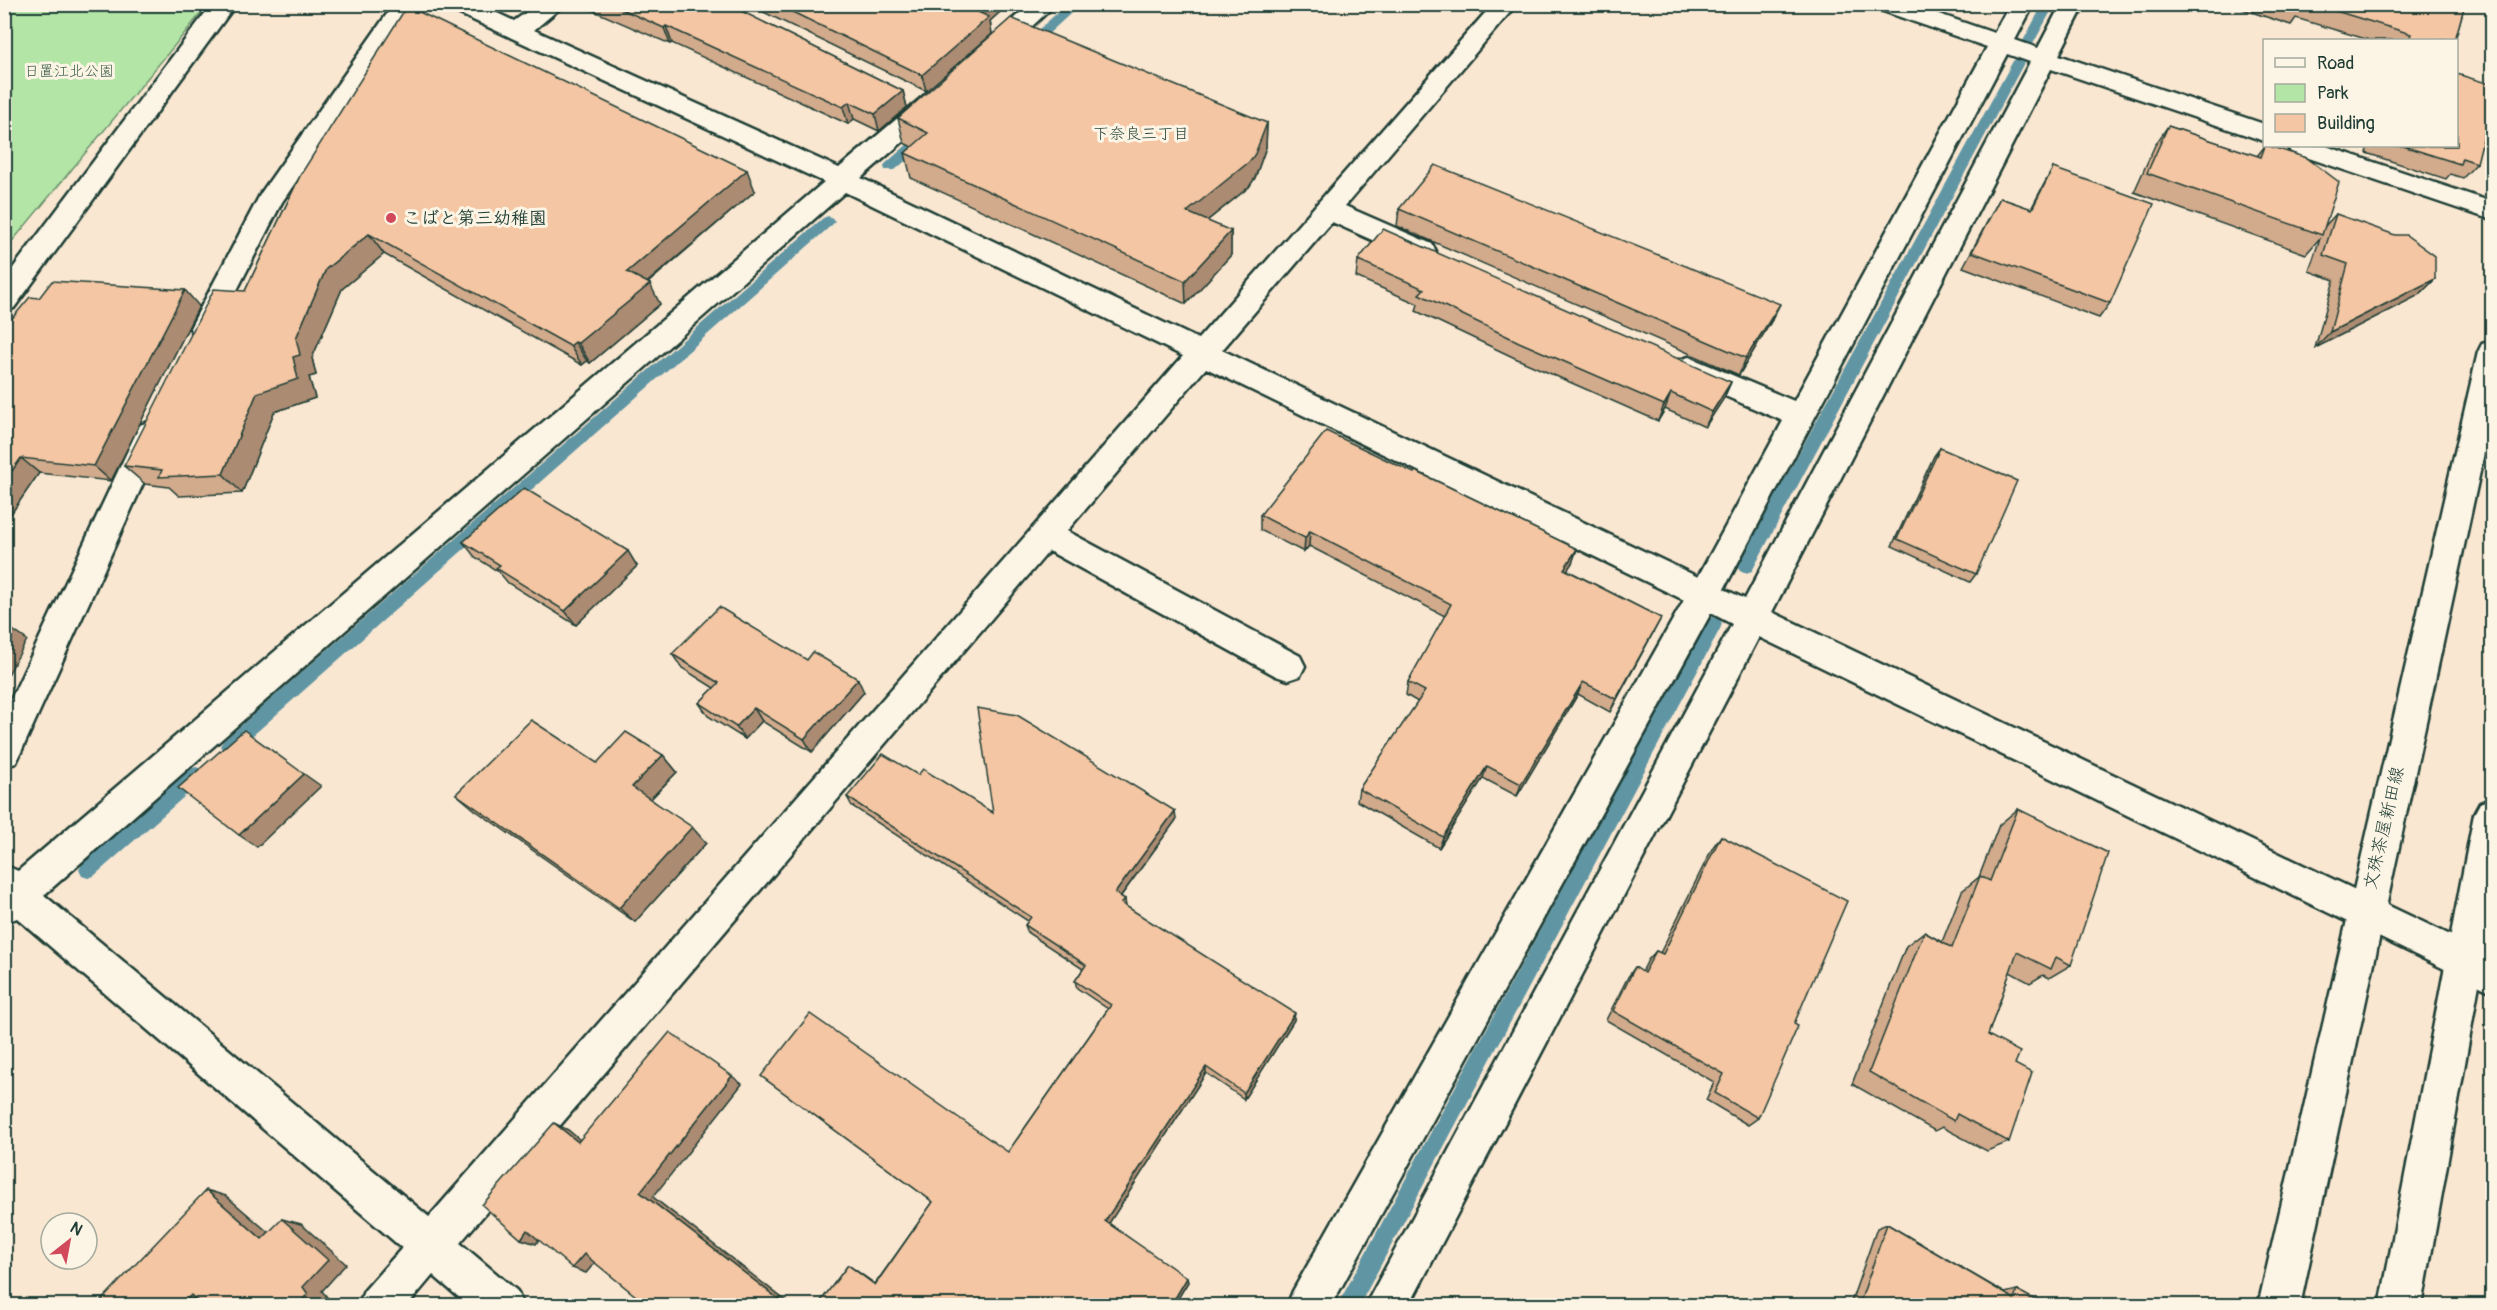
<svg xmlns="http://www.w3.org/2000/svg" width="2497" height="1310" viewBox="0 0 2497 1310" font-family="Pangolin,'Klee One',sans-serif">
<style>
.green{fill:#b3e5a6;stroke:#69916d;stroke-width:1.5}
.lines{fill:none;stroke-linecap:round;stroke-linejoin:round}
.stream{fill:#6196a4;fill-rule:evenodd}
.minor-casing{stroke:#1f3d34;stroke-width:5}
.secondary-casing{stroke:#1f3d34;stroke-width:5}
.minor{fill:#fcf5e5;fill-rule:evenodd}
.secondary{fill:#fcf5e5;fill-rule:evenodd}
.wall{fill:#d2aa8c;stroke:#1f3d34;stroke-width:1.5}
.shaded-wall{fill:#ab8b72;stroke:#1f3d34;stroke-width:1.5}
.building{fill:#f4c6a3;stroke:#1f3d34;stroke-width:1.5}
.poi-dot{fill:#d1495b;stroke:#fcf5e5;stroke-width:2}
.labels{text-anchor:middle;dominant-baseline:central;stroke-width:6;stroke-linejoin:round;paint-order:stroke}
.far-park-label{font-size:15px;fill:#3d5f4b;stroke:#fcf5e5}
.far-neighbourhood-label{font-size:16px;fill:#1f3d34;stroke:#fcf5e5}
.poi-label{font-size:18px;font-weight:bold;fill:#1f3d34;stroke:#fcf5e5;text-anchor:start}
.street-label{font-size:18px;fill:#1f3d34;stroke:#fcf5e5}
</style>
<rect width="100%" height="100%" fill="#fae7d1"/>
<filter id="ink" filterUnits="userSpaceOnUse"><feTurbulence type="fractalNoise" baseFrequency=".0167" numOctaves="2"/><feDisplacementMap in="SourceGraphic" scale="12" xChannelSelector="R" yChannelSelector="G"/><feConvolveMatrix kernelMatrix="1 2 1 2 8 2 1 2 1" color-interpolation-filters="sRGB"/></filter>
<g filter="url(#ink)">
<path class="green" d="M5,4L208,5L5,250L4,5Z"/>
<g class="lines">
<g class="stream">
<path d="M1067,4H1081L1033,48H1025V42Z"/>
<path d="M2043,4H2055L2033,44H2025L2023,41Z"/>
<path d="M2019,57L2025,61L1752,571L1746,573L1740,571L1738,566L1740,561L2013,61Z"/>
<path d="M921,136L926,137L927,140L926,143L895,170H885L884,167L885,164L916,137Z"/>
<path d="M828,216L835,221L833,224L235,751L229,754L223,751L220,746L223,741L823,218Z"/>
<path d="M1714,617L1720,619L1722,624L1720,629L1359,1306H1337L1708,619Z"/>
<path d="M196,767L202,769L205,775L202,781L94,876L88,878L82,876L79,870L82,864L190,769Z"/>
</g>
<g class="minor-casing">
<g id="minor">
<path d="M212,4H236L14,308L4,311V280Z"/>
<path d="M394,4H417L282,202L214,335L204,338L194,335L190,328L261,193Z"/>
<path d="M446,4H478L514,21L538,4H565L534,30L839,168L926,94L935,92L944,94L947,100L944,106L861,178L1198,339L1493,4H1517L1345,206L1432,244L1436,251L1432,258L1422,261L1412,258L1332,222L1222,350L1698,577L1783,421L1679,376L1675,368L1679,360L1689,357L1794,401L1987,47L1877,9L1874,4H1910L1994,33L2010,4H2034L2015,40L2038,48L2061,4H2085L2059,55L2264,124V141L2051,69L1772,612L2492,955V992L1759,637L1409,1306H1365L1732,624L1711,613L1331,1306H1287L1293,1291L1684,600L1206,368L1067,531L1300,656L1305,666L1300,676L1288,680L1276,676L1049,551L460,1243L517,1291L523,1306H469L433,1275L407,1306H358L364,1291L402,1248L17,918L4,923V865L18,871L824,182L449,9ZM2007,54L2030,62L1745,599L1724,589ZM845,192L1183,356L429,1217L44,895Z"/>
<path d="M1030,4H1056L999,57L990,60L981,57L978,52L981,47Z"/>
<path d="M2287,146H2326L2492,202V220L2291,152Z"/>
<path d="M151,421L162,425L166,433L16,763L4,767V714L136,433L140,425Z"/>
</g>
</g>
<g class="secondary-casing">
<g id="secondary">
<path d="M2492,341V416L2300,1306H2258L2478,352L2482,344Z"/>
<path d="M2492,798V911L2422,1306H2380L2474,814L2480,803Z"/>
</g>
</g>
<use href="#minor" class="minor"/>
<use href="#secondary" class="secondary"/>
</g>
<g class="wall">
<path d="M585,4H727L903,91L907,107L879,131L854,119L848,124L672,43L670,44L587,8Z"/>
<path d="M747,4H1009L990,21L992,34L926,91Z"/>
<path d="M2227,4H2465L2455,40H2369L2296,18L2291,25Z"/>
<path d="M898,118L1267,123L1266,147L1255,178L1249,187L1207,221L1231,231V255L1186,304L911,178L905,153L912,147L904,143Z"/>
<path d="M2168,126L2257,156L2265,146L2324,227L2336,214L2435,279L2419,295L2315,348L2334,280L2309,271L2320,238L2306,254L2134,192L2155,145Z"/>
<path d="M2368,146H2457L2477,163L2463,178L2450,174L2446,179L2366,153Z"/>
<path d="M2053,168L2110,303L2099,318L1963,267L2000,198L2031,209L2044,184Z"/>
<path d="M301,174L755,191L648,283L660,304L590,363L587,361L582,365L384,254L342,289L312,358L316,375L309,377L315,398L274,412L242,493L179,496L169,487L145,484L124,466L245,291Z"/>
<path d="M1399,209L1772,320L1739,375L1397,226Z"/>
<path d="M1358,260L1731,382L1724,398L1705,427L1665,409L1658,421L1515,358L1416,311L1418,304L1356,277Z"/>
<path d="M199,306L111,481L39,473L4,524V328Z"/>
<path d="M1940,448L1976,574L1970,582L1892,546L1934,456Z"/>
<path d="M1260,515L1577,549L1572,563L1567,570L1661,618L1610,712L1578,694L1517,796L1483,778L1439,848L1357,801L1359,789L1418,702L1406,695L1408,682L1445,616L1309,546L1304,552L1260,530Z"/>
<path d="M463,542L637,566L576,625L508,583L499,572L475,557Z"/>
<path d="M672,654L807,660L864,692L812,752L762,721L745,739L708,716L699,703L714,688L682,668Z"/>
<path d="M663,755L677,772L651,799L706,843L635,922L475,810L456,794L597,763Z"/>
<path d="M918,775L993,813L1176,820L1121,896L1126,907L1294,1020L1244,1099L1206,1073L1109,1223L1188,1282L1174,1305H818L848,1265L854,1269L875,1284L933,1202L761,1076L1008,1152L1108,1009L1077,988L1075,981L1083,969L1028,933L1025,925L1028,921L852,806L847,797Z"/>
<path d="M2018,809L2071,965L2049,978L2043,975L2030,983L2010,972L1988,1035L2015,1064L2009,1142L1987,1151L1942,1127L1935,1131L1852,1084L1906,946L1924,932L1942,942L1962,891L1979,877L1999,825Z"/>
<path d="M1721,836L1794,1024L1758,1118L1748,1125L1706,1100L1714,1082L1606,1020L1628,977L1635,967L1642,972L1648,960L1656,951L1660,953L1713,847Z"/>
<path d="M1887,1224L2005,1293L2017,1290L2044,1305H1850L1877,1228Z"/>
</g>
<g class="shaded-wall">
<path d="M987,4H1009L990,21L992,34L926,91L922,75L978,12Z"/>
<path d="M666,26L672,43L670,44L664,28Z"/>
<path d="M903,91L907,107L879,131L875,114Z"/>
<path d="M849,102L854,119L848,124L843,107Z"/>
<path d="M1267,123L1266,147L1255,178L1249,187L1188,236L1187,212Z"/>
<path d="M747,170L755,191L637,291L627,272Z"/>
<path d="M1231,231V255L1186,304L1185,281Z"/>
<path d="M369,234L384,254L342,289L312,358L316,375L309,377L315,398L274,412L242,493L223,474L257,393L293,357L296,338L326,269Z"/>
<path d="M2435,279L2419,295L2315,348L2330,332Z"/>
<path d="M650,284L660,304L590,363L578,343Z"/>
<path d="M185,290L199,306L111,481L94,466Z"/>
<path d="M1780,304L1772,320L1739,375L1746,358Z"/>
<path d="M575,342L587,361L582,365L570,346Z"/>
<path d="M1731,382L1724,398L1705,427L1712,412Z"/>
<path d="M1671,393L1665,409L1658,421L1664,405Z"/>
<path d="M21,458L39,473L4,524V482Z"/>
<path d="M1310,531L1309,546L1304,552L1305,538Z"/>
<path d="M1577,549L1572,563L1559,583L1564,569Z"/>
<path d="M628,551L637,566L576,625L565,611Z"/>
<path d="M1661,618L1654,631L1610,712L1616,699Z"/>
<path d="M7,626L27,640L4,682V630Z"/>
<path d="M858,679L864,692L812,752L804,739Z"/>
<path d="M1583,682L1578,694L1517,796L1521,784Z"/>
<path d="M754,708L762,721L745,739L736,727Z"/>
<path d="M663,755L677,772L646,803L632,787Z"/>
<path d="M1487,766L1483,778L1439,848L1443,837Z"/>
<path d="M304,774L321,786L257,847L239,835Z"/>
<path d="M1175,811L1176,820L1117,901L1115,893Z"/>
<path d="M692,827L706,843L635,922L619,908Z"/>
<path d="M1125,899L1126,907L1121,903Z"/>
<path d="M1295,1013L1294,1020L1244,1099V1093Z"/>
<path d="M1206,1067V1073L1108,1225L1105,1221Z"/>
<path d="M732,1076L742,1084L653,1197L791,1305H786L640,1192Z"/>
<path d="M554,1123L568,1130L591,1149L578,1142Z"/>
<path d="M206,1190L226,1196L282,1244L262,1239Z"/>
<path d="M282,1219L301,1224L346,1264L322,1291L327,1297L322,1303L325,1305H310L303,1299V1287Z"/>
<path d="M527,1230L542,1235L536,1244L521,1239Z"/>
<path d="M584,1254L598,1259L586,1273L572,1268Z"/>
<path d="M848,1265L854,1269L881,1288L875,1285Z"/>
<path d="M1187,1278L1188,1282L1174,1305H1171Z"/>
<path d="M191,1295L206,1305H181Z"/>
</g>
<g class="building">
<path d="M610,4H727L903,91L875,114L849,102L843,107L666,26L664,28Z"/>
<path d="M776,4H987L978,12L989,17L922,75Z"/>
<path d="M2285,4H2304L2302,10Z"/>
<path d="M2313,4H2465L2455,40H2409L2411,34Z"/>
<path d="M407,6L747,170L627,272L650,284L578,343L575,342L570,346L369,234L326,269L296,338L300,355L293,357L298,379L257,393L223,474L159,477L162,470L124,466L214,289L245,291L301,174Z"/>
<path d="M1011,18L1267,123L1255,154L1249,162L1187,212L1231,231L1185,281L905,153L928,133L898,118Z"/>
<path d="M2457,74L2493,85V99L2477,163L2462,158L2460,164L2403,146H2457Z"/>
<path d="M2168,126L2261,157L2265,146H2269L2307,158L2339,182L2322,235L2147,173Z"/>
<path d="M1435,165L1780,304L1746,358L1399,209Z"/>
<path d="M2053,168L2154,204L2110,303L1972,252L2000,198L2032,209Z"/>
<path d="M2336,214L2395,235H2406L2435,256V279L2330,332L2348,264L2323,255Z"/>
<path d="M1383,229L1731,382L1712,412L1671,393L1664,405L1519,342L1419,294L1424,289L1358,260Z"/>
<path d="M52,281L185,290L94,466L21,458L4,482V328L30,297L39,298Z"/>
<path d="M1326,431L1414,473L1415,471L1445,485L1577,549L1564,569L1661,618L1616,699L1583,682L1521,784L1487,766L1443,837L1359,789L1425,691L1408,682L1451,604L1310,531L1305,538L1260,515Z"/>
<path d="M1940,448L2017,481L1976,574L1897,539Z"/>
<path d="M524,488L628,551L565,611L496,568L500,565L463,542Z"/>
<path d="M719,607L807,660L813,652L858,679L804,739L754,708L736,727L699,703L719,683L672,654Z"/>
<path d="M977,708L1017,715L1175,811L1115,893L1125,899L1121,903L1295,1013L1244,1093L1206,1067L1105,1221L1187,1278L1171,1305H818L848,1265L875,1285L933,1202L761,1076L810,1014L1008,1152L1111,1005L1075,981L1086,965L1025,925L1031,917L847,797L883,754L918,775L923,769L993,813Z"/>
<path d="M531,720L597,763L626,732L663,755L632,787L692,827L619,908L456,794Z"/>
<path d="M244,730L304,774L239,835L178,788Z"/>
<path d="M2018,809L2108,853L2071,965L2056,957L2051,969L2017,952L1988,1035L2020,1052L2015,1064L2032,1073L2009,1142L1957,1114L1954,1121L1869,1072L1924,932L1952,948L1980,876L1990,881Z"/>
<path d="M1721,836L1847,901L1794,1024L1798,1026L1758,1118L1715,1093L1724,1074L1613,1011L1635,967L1644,973L1656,951L1663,954Z"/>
<path d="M670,1032L732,1076L640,1192L786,1305H647L584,1254L572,1268L527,1230L521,1239L482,1205L554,1123L578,1142Z"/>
<path d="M206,1190L262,1239L282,1219L328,1260L303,1287L308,1294L303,1299L310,1305H202L191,1295L181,1305H97Z"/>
<path d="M1887,1224L2014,1299L2017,1290L2044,1305H1859Z"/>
</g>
</g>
<circle class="poi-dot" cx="391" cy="218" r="6"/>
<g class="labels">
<g class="far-park-label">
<text x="69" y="71">日置江北公園</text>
</g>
<g class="far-neighbourhood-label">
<text x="1141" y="134">下奈良三丁目</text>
</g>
<g class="poi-label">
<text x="403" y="218">こばと第三幼稚園</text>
</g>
<g class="street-label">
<text transform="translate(2384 828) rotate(-77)">文殊茶屋新田線</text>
</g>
</g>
<rect width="2497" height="1310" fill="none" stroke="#fcf5e5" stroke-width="24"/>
<rect x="12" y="12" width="2473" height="1286" fill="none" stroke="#1f3d34" stroke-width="2" filter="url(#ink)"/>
<rect x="2263" y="39" width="195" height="108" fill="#fcf5e5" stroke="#a4ab9e" stroke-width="1.5"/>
<rect x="2275" y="58" width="30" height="9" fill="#fcf5e5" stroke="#a4ab9e" stroke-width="1.5"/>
<text x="2317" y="69" font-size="18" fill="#1f3d34">Road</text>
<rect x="2275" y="84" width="30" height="18" fill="#b3e5a6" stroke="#a4ab9e" stroke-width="1.5"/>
<text x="2317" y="99" font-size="18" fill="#1f3d34">Park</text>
<rect x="2275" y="114" width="30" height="18" fill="#f4c6a3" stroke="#a4ab9e" stroke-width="1.5"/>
<text x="2317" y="129" font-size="18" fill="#1f3d34">Building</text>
<g transform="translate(69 1241) rotate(31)"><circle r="28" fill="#fcf5e5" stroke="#a4ab9e" stroke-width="1.5"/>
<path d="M0-4.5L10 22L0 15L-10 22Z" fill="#d1495b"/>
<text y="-9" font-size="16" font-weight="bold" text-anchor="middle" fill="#1f3d34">N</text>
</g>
</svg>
